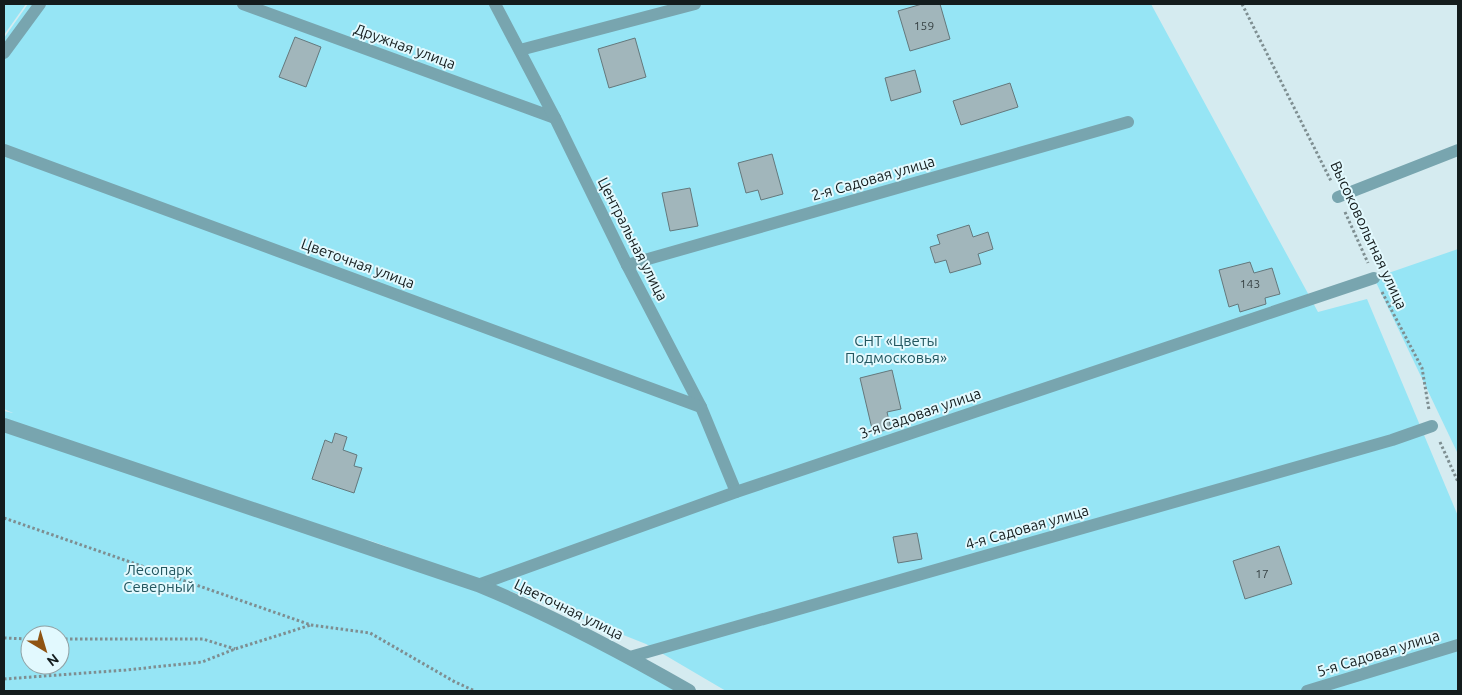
<svg xmlns="http://www.w3.org/2000/svg" width="1462" height="695" viewBox="0 0 1462 695" font-family="Ubuntu,sans-serif">
<style>
.green{fill:#96e5f5;fill-rule:evenodd}
.building{fill:#a1b6bb;stroke:#64787c}
.lines{fill:none;stroke-linecap:round;stroke-linejoin:round}
.path{stroke:#7e8e91;stroke-width:3;stroke-dasharray:2.5 2.5;stroke-linecap:butt}
.service{stroke:#78a5af;stroke-width:12}
.minor{stroke:#78a5af;stroke-width:14}
.labels{text-anchor:middle;dominant-baseline:central;stroke-width:4;stroke-linejoin:round;paint-order:stroke}
.number-label{font-size:12px;fill:#374244}
.street-label{font-size:15px;fill:#141c1d;stroke:#e2f9fe}
.park-label{font-size:15px;fill:#235760;stroke:#e2f9fe}
</style>
<rect width="100%" height="100%" fill="#d5ebf0"/>
<g class="green">
<path d="M4,4H26L4,35Z"/>
<path d="M28,4H1151L1318,312L1367,299L1458,516V691H726L646,644L548,605L363,538L574,628L686,691H4V411L13,413L4,409V38ZM30,635H60V665H30Z"/>
<path d="M1458,249V454L1374,278Z"/>
</g>
<g class="building">
<path d="M922,4H940L950,39L910,51L898,11Z"/>
<path d="M295,37L321,47L306,87L279,77Z"/>
<path d="M635,38L646,77L609,88L598,49Z"/>
<path d="M915,70L921,92L891,101L885,78Z"/>
<path d="M1010,83L1018,107L961,125L953,101Z"/>
<path d="M772,154L783,194L761,200L758,190L746,193L738,163Z"/>
<path d="M690,188L698,226L670,231L662,193Z"/>
<path d="M969,225L973,237L988,232L993,249L978,254L981,264L950,273L946,260L935,263L930,247L940,244L937,235Z"/>
<path d="M1250,262L1254,273L1272,268L1280,294L1265,298L1266,304L1240,312L1238,304L1229,307L1219,270Z"/>
<path d="M892,370L901,409L887,412L891,429L873,433L860,378Z"/>
<path d="M335,433L347,437L343,450L357,455L354,466L362,468L354,493L312,479L325,440L332,443Z"/>
<path d="M917,533L922,559L898,563L893,537Z"/>
<path d="M1279,546L1292,584L1245,599L1233,561Z"/>
</g>
<g class="lines">
<g class="path">
<path d="M1242,4L1331,181"/>
<path d="M1345,212L1368,263"/>
<path d="M1382,292L1422,368L1429,410"/>
<path d="M1440,442L1458,482"/>
<path d="M4,518L311,625L370,633L455,682L475,691"/>
<path d="M4,638L30,639"/>
<path d="M60,639H203L235,649"/>
<path d="M4,679L126,670L202,662L235,649L311,625"/>
</g>
<g class="service">
<path d="M243,4L555,118"/>
<path d="M495,4L555,118L627,265L701,407L736,492"/>
<path d="M520,50L695,4"/>
<path d="M4,53L40,4"/>
<path d="M4,150L701,407"/>
<path d="M1338,197L1458,150"/>
<path d="M627,265L1128,122"/>
<path d="M478,585L736,492L1374,278"/>
<path d="M630,657L1392,440L1432,426"/>
<path d="M1307,691L1458,645"/>
</g>
<path class="minor" d="M4,425L478,585C551,615 621,652 689,691"/>
</g>
<g class="labels">
<g class="number-label">
<text x="924" y="25">159</text>
<text x="1250" y="283">143</text>
<text x="1262" y="573">17</text>
</g>
<g class="street-label">
<text transform="translate(405 46) rotate(20)">Дружная улица</text>
<text transform="translate(873 178) rotate(-16)">2-я Садовая улица</text>
<text transform="translate(1369 235) rotate(65)">Высоковольтная улица</text>
<text transform="translate(633 239) rotate(63)">Центральная улица</text>
<text transform="translate(358 263) rotate(20)">Цветочная улица</text>
<text transform="translate(920 413) rotate(-19)">3-я Садовая улица</text>
<text transform="translate(1027 527) rotate(-16)">4-я Садовая улица</text>
<text transform="translate(569 609) rotate(26)">Цветочная улица</text>
<text transform="translate(1378 653) rotate(-17)">5-я Садовая улица</text>
</g>
<g class="park-label">
<text x="896" y="340">СНТ «Цветы<tspan x="896" dy="17">Подмосковья»</tspan></text>
<text x="159" y="569">Лесопарк<tspan x="159" dy="17">Северный</tspan></text>
</g>
</g>
<rect width="1462" height="695" fill="none" stroke="#141c1d" stroke-width="10"/>
<g transform="translate(45 650) rotate(142)"><circle r="24" fill="#e2f9fe" stroke="#90a1a4"/>
<path d="M0-4L9 19L0 12L-9 19Z" fill="#8f5413"/>
<text y="-8" font-size="14" font-weight="bold" text-anchor="middle" fill="#141c1d">N</text>
</g>
</svg>
